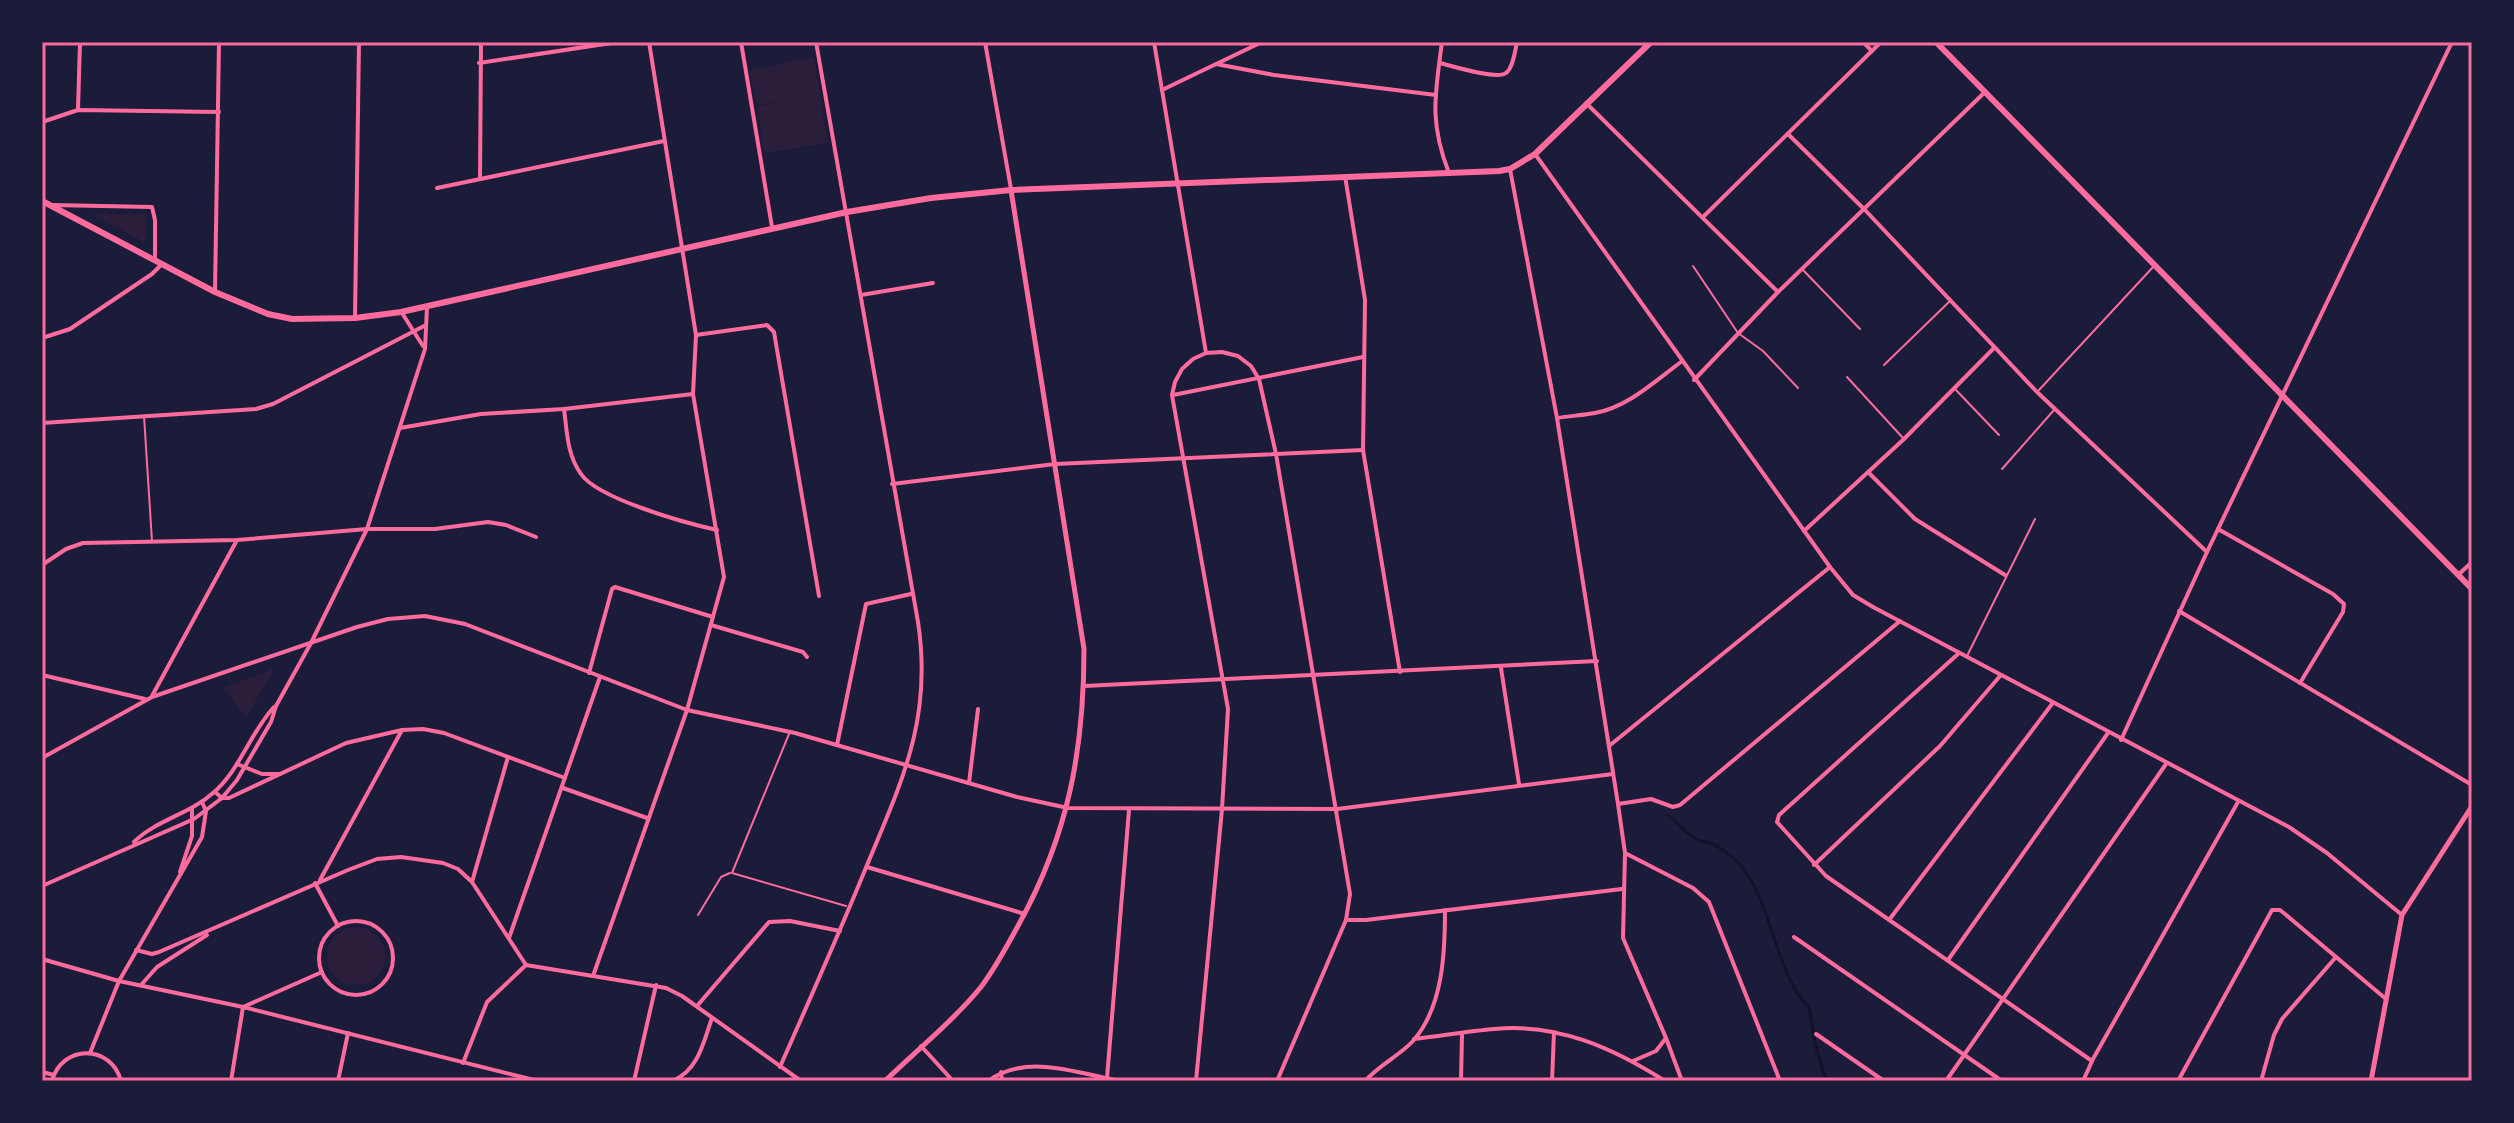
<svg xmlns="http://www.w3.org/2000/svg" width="2514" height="1123" viewBox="0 0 2514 1123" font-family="Roboto,sans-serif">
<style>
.green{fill:#2a1e3b}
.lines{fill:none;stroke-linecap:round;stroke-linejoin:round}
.stream{stroke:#12122b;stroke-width:3}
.service{stroke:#ff6b9d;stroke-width:2}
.minor{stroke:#ff6b9d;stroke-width:4}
.tertiary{stroke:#ff6b9d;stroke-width:5}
.secondary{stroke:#ff6b9d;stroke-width:6}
.neatline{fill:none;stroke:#ff6b9d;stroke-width:3}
</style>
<rect width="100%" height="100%" fill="#1b1b3a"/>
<g class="green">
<path d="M814,57L828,143L764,153L757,107L776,102L757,105L749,70Z"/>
<path d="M91,214H146V238L144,242Z"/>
<path d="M273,669L274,671L246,717L223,688Z"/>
<circle cx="356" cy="956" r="29"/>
</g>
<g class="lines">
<path class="stream" d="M1668,815C1677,823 1686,833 1696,839C1701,842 1708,842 1713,844C1736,856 1748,872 1758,894C1771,921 1786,991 1809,1006L1815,1043L1826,1081"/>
<g class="service">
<path d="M1693,266L1738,333L1763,351L1798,388"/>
<path d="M1803,270L1860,329"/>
<path d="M1884,365L1949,302"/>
<path d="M1847,377L1903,438"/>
<path d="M1955,389L1999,435"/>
<path d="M2039,390L2154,266"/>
<path d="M144,416L152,541"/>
<path d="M2002,469L2054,410"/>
<path d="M1968,654L2035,519"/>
<path d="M789,734L732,873L846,906"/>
<path d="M698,915L721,877L730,873"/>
</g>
<g class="minor">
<path d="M741,42L772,227"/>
<path d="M985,42L1011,189"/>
<path d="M1154,42L1206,353"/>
<path d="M1442,42C1435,95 1429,122 1449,173"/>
<path d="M1863,42L1872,51"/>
<path d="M479,63L618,42"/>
<path d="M1440,63C1452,66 1497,80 1506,73C1513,68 1515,51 1517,42"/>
<path d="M1216,64L1274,75L1436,95"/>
<path d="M1162,90L1262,42"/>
<path d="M1586,103L1778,292"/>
<path d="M78,110L80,42"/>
<path d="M42,122L78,110L219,112"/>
<path d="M1788,134L1865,210L2037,392L2207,552"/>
<path d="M1535,154L1830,567L1853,595L1873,607L2289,827L2327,853L2402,915"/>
<path d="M1510,169L1557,418L1618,804L1625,853L1623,938L1666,1038L1682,1081"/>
<path d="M1345,176L1365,300L1363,450L1400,672"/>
<path d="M480,179L481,42"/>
<path d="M437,188L664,141"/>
<path d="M51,205L152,207L155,220V260"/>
<path d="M1703,217L1881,42"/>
<path d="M215,292L219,42"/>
<path d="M861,295L933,283"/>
<path d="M402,313L423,346"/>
<path d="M355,318L359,42"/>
<path d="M696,335L767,325L774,332L819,596"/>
<path d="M42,338L70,329L152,274L161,265"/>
<path d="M1694,380L1778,292L1985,92"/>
<path d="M1173,395L1363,357"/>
<path d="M564,409C567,431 567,455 581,474C598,499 686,523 717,530"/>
<path d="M1557,418C1570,416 1583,415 1595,413C1628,407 1655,381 1681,362"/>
<path d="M42,423L256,409L273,404L426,325"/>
<path d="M400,428L481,414L564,409L693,394"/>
<path d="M1869,473L1915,519L2005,575"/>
<path d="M892,484L1055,464L1363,450"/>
<path d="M2218,529L2333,594L2344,604L2343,612L2300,683"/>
<path d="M1804,531L1904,439L1994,348"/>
<path d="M42,565L66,549L83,543L237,540L367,529H435L488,522L506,525L536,537"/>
<path d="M2458,575L2472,562"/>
<path d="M2179,611L2472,785"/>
<path d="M711,625L803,652L807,657"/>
<path d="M1958,654L1779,815L1777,822L1826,876L2092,1061"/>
<path d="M1501,668L1519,784"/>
<path d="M589,673L612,589L615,587L713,617"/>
<path d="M42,675L145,699"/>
<path d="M1084,686L1597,661"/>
<path d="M152,696L237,540"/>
<path d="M2121,740L2207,552L2452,42"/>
<path d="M837,745L866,604L911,594"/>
<path d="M1609,746L1830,567"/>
<path d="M42,758L152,697L357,627L388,619L425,616L465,624L687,710L795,733L1017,797L1068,808L1337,809L1613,774"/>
<path d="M237,764L262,774H280"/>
<path d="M969,783L978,709"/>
<path d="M563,788L647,818"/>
<path d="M215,792L222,798H229L346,743L402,730L423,729L444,733L565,778"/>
<path d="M1618,804L1651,799L1673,807L1680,805L1900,621"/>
<path d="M134,842C156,820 190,814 213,793C240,770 250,733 274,707"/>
<path d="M1625,853L1693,888L1709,902L1780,1081"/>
<path d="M1814,865L1940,746L2000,676"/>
<path d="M867,867L1025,914"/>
<path d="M180,872L192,836V809"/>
<path d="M320,880L402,730"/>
<path d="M472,882L508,757"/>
<path d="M315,883L338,926"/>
<path d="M42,886L194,819L222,798L237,780L271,722L276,706L311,643L367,529L425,349L427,307"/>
<path d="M1346,920H1366L1622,889"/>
<path d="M1889,920L2052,704"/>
<circle cx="356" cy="958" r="37"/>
<path d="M1794,937L2002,1081"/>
<path d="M509,938L600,677"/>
<path d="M136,950L152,954L159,952L348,870L377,859L401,857L443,863L458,869L472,882L526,965L666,988L682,996L801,1081"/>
<path d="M42,959L119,981L243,1007L538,1081"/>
<path d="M1948,960L2108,733"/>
<path d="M593,976L687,710L724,577L693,394L696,335L649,42"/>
<path d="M141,985L157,967L207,935"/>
<path d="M697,1006L769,922L790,921L840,931"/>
<path d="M1816,1034L1884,1081"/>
<path d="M1414,1039C1441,1036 1468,1031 1495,1029C1558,1023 1613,1048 1665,1081"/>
<path d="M921,1046L953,1081"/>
<path d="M90,1053L119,981L202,837L206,811L202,802"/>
<path d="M1633,1061L1656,1051L1666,1038"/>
<path d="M463,1063L487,1002L526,965"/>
<path d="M780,1067C809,1001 838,936 865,870C901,783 933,720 918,622L816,42"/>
<path d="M42,1072L54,1075"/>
<path d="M1001,1072L1002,1081"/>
<path d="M1107,1078L1129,810"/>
<path d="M52,1081C62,1044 111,1044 121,1081"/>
<path d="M231,1081L243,1007L322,972"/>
<path d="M338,1081L348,1033"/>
<path d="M634,1081L656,985"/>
<path d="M673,1081C699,1069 703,1043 712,1018"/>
<path d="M988,1081C1026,1053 1078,1073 1120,1081"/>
<path d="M1196,1081L1222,809L1228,709L1172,395L1175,382L1182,369L1193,359L1206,353L1222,352L1238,356L1251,366L1259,379L1276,454L1350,894L1346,920L1277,1081"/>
<path d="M1365,1081C1379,1065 1399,1056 1413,1041C1443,1007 1445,953 1445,910"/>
<path d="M1461,1081L1462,1034"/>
<path d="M1552,1081L1554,1032"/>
<path d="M1946,1081L2166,764"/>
<path d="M2083,1081L2093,1059L2238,802"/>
<path d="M2178,1081L2272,910H2280L2285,914L2386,999"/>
<path d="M2261,1081L2274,1035L2282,1019L2336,957"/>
</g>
<g class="tertiary">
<path d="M885,1081C917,1050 953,1021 981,987C996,967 1007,946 1019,924C1068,835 1084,751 1084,649L1011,190"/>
<path d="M2371,1081L2402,915L2472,806"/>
</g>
<g class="secondary">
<path d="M1936,42L2472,589"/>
<path d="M42,201L215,292L268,314L292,319L355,318L401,312L847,212L931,198L1011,190L1499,171L1510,169L1535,154L1651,42"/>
</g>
</g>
<rect width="2514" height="1123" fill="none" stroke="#1b1b3a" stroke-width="88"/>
<rect x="44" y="44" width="2426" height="1035" class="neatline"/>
</svg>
